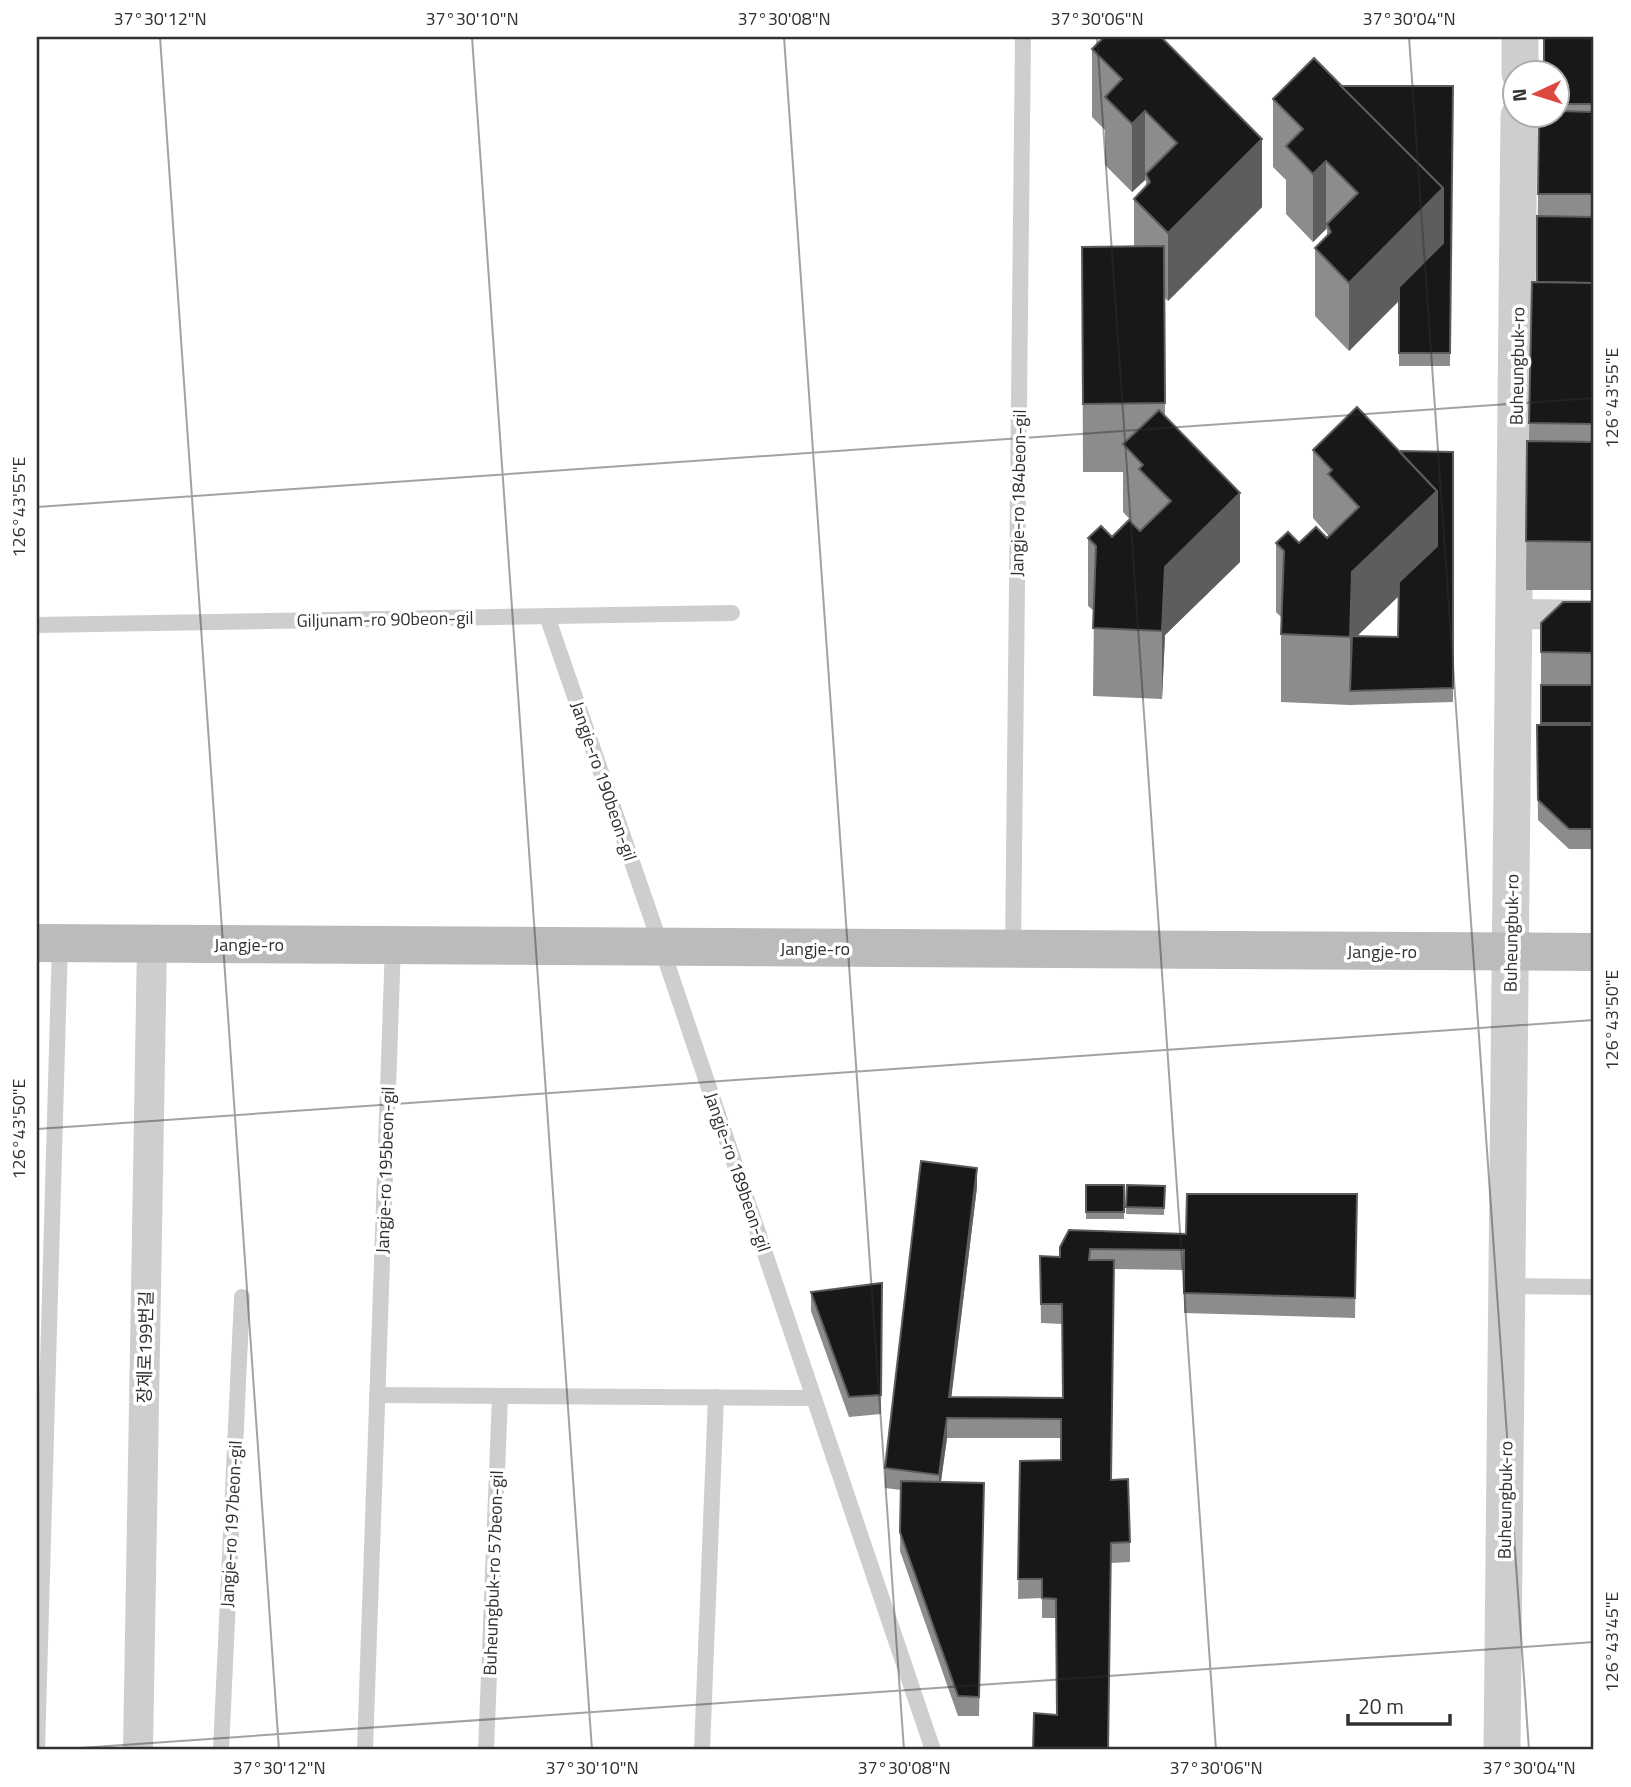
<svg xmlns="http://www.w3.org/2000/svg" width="1631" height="1787" viewBox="0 0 1631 1787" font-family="'Titillium Web','Noto Sans KR',sans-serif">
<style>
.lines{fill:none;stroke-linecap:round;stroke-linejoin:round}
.service{stroke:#cecece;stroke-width:16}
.minor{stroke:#cecece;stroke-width:30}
.tertiary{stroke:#cecece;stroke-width:37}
.secondary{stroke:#bbb;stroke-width:38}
.wall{fill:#8c8c8c;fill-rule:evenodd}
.shaded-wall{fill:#5d5d5d}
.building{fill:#181818;stroke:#5d5d5d;stroke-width:2}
.ticks{fill:none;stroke:#313131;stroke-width:2;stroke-opacity:0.45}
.labels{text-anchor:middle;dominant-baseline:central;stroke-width:7;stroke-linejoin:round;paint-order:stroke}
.street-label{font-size:18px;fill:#313131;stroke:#fff}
.neatline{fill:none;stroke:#313131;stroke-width:2.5}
.ticks-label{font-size:18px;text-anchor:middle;fill:#313131}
</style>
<rect width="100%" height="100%" fill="#fff"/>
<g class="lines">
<g class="service">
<path d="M547,616L661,946L933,1750"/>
<path d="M37,625L732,613"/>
<path d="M1013,949L1023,37"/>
<path d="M1507,1286L1594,1287"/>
<path d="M377,1395L814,1398"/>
<path d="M37,1750L60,943"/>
<path d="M221,1750L242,1297"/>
<path d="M365,1750L393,945"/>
<path d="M486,1750L500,1396"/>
<path d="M702,1750L716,1397"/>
</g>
<g class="minor">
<path d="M1514,614L1594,615"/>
<path d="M138,1750L152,944"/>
</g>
<g class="tertiary">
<path d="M1520,74V37"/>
<path d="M1502,1750L1519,116"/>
</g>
<path class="secondary" d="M37,943L1594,952"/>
</g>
<g class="wall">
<path d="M1594,37V590H1526L1527,441H1529L1532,282H1537L1539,116H1558V74Z"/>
<path d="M1092,49L1262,207L1168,301L1164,297L1165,417L1240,562L1165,635L1162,699L1093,696L1094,611L1088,606V538L1112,537L1139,531V529L1123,512V472H1083L1082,247L1134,246V199L1146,186V181L1145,180L1132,192L1105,165V130L1092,117Z"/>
<path d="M1341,86H1453L1450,366H1399V301L1349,351L1315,316V248L1327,236V230L1326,229L1313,242L1286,214V180L1273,167V99Z"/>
<path d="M1313,450L1401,453L1453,452V702L1350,705L1281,702V617L1276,612V543H1299L1327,538L1328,536V535L1313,518ZM1399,596L1398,637L1357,636Z"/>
<path d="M1594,602V736H1593V746H1594V849H1569L1538,820L1537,725H1541V623Z"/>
<rect x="1086" y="1185" width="38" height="34"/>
<path d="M1127,1185L1165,1186L1164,1215L1126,1214Z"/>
<path d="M977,1187L951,1397L1063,1398L1062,1324L1041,1323L1040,1256L1060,1257V1247L1186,1234L1357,1194L1355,1318L1184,1313V1270L1114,1269L1111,1480L1130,1542V1562L1111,1563L1057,1715L1056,1618H1042V1598L1018,1599L1020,1461L1061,1460V1438H947L941,1482L984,1503L979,1716H958L900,1551L901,1490L885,1488V1468Z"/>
<path d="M882,1283L881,1414L849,1417L811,1311V1292Z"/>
</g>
<g class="shaded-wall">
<path d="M1145,111V180L1132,192V124Z"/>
<path d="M1262,139V207L1168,301V233Z"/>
<path d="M1326,161V229L1313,242V174Z"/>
<path d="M1443,188V256L1349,351V283Z"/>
<path d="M1437,491V559L1352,641L1350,691V637L1352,572Z"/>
<path d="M1240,493V562L1165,635L1162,699V631L1165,567Z"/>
<path d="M977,1168V1187L949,1417V1397Z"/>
<path d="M947,1418V1438L939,1494V1475Z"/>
</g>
<g class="building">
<path d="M1104,37H1161L1262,139L1168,233L1134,199L1150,182L1146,174L1177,143L1145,111L1132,124L1105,97L1122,79L1092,49Z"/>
<path d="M1544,37H1594V104H1558V74H1544Z"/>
<path d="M1314,58L1443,188L1349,283L1315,248L1331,232L1327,224L1358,193L1326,161L1313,174L1286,146L1303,129L1273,99Z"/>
<path d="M1341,86H1453L1450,353H1399V287L1443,243V188Z"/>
<path d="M1558,111L1594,112V194H1538L1539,116H1558Z"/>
<path d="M1537,216L1594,217V283L1537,282Z"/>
<path d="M1164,246L1165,403L1083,404L1082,247Z"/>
<path d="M1532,282L1594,283V424L1529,423Z"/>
<path d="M1357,407L1437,491L1352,572L1350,637L1281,634L1284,551L1276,543L1288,532L1299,543L1316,527L1327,538L1359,507L1328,474L1332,470L1313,450Z"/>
<path d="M1159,410L1240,493L1165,567L1162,631L1093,628L1096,546L1088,538L1101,526L1112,537L1129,520L1140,531L1171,501L1139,469L1143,465L1123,444Z"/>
<path d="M1527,441L1594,442V542L1526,541Z"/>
<path d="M1401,451L1453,452V688L1350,691L1352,636L1398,637L1399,582L1437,546V491L1401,453Z"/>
<path d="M1563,602H1594V653L1541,652V623Z"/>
<rect x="1541" y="685" width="53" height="38"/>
<path d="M1537,725H1593L1592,746H1594V829H1569L1538,800Z"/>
<path d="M921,1161L977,1168L949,1397L1063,1398L1062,1304H1041L1040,1256L1060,1257V1247L1069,1230L1186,1234L1187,1194H1357L1355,1298L1184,1293V1250L1090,1249L1089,1260H1114L1111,1480L1128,1479L1130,1542L1111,1543L1108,1750H1033L1034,1713L1057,1715L1056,1599L1042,1598V1579H1018L1020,1461L1061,1460V1419L947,1418L939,1475L885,1468Z"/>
<rect x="1086" y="1185" width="38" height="27"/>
<path d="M1127,1185L1165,1186L1164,1208L1126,1207Z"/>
<path d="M882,1283L881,1395L849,1397L811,1292Z"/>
<path d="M901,1481L984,1483L979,1697L958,1696L900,1532Z"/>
</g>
<path class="ticks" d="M160,37L279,1750M472,37L592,1750M784,37L904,1750M1097,37L1216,1750M1409,37L1529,1750M37,507L1594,398M37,1129L1594,1020M51,1750L1594,1642"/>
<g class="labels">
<g class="street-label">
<text transform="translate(1517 366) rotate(-89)">Buheungbuk-ro</text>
<text transform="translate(1018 493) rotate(-89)">Jangje-ro 184beon-gil</text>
<text transform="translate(385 619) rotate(-1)">Giljunam-ro 90beon-gil</text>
<text transform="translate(604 781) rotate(71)">Jangje-ro 190beon-gil</text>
<text transform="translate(1511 933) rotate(-89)">Buheungbuk-ro</text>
<text x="249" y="944">Jangje-ro</text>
<text x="815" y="948">Jangje-ro</text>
<text x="1382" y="951">Jangje-ro</text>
<text transform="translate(385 1170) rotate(-88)">Jangje-ro 195beon-gil</text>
<text transform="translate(738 1172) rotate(71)">Jangje-ro 189beon-gil</text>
<text transform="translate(145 1347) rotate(-89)">장제로199번길</text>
<text transform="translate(1505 1500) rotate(-89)">Buheungbuk-ro</text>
<text transform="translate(231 1524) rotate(-87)">Jangje-ro 197beon-gil</text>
<text transform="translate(493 1573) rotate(-88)">Buheungbuk-ro 57beon-gil</text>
</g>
</g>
<rect width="1631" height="1787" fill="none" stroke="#ffffff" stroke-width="77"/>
<g transform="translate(1536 94) rotate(266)"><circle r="33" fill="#ffffff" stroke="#adadad" stroke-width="2"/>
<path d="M0-5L12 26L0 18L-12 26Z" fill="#dc473f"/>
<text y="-10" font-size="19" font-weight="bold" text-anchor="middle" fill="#313131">N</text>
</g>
<path d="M1348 1714v10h102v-10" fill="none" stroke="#313131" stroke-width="3.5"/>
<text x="1358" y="1714" font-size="21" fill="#313131" stroke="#ffffff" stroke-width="5" paint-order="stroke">20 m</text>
<rect x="38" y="38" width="1554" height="1710" class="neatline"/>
<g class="ticks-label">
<text x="160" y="25">37°30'12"N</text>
<text x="472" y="25">37°30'10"N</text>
<text x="784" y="25">37°30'08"N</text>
<text x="1097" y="25">37°30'06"N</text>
<text x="1409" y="25">37°30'04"N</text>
<text transform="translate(1612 398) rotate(-90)" y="6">126°43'55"E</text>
<text transform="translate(19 507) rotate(-90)" y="6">126°43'55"E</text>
<text transform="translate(1612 1020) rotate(-90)" y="6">126°43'50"E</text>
<text transform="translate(19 1129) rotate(-90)" y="6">126°43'50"E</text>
<text transform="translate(1612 1642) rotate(-90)" y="6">126°43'45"E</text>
<text x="279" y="1774">37°30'12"N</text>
<text x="592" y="1774">37°30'10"N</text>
<text x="904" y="1774">37°30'08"N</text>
<text x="1216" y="1774">37°30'06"N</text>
<text x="1529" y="1774">37°30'04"N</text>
</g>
</svg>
